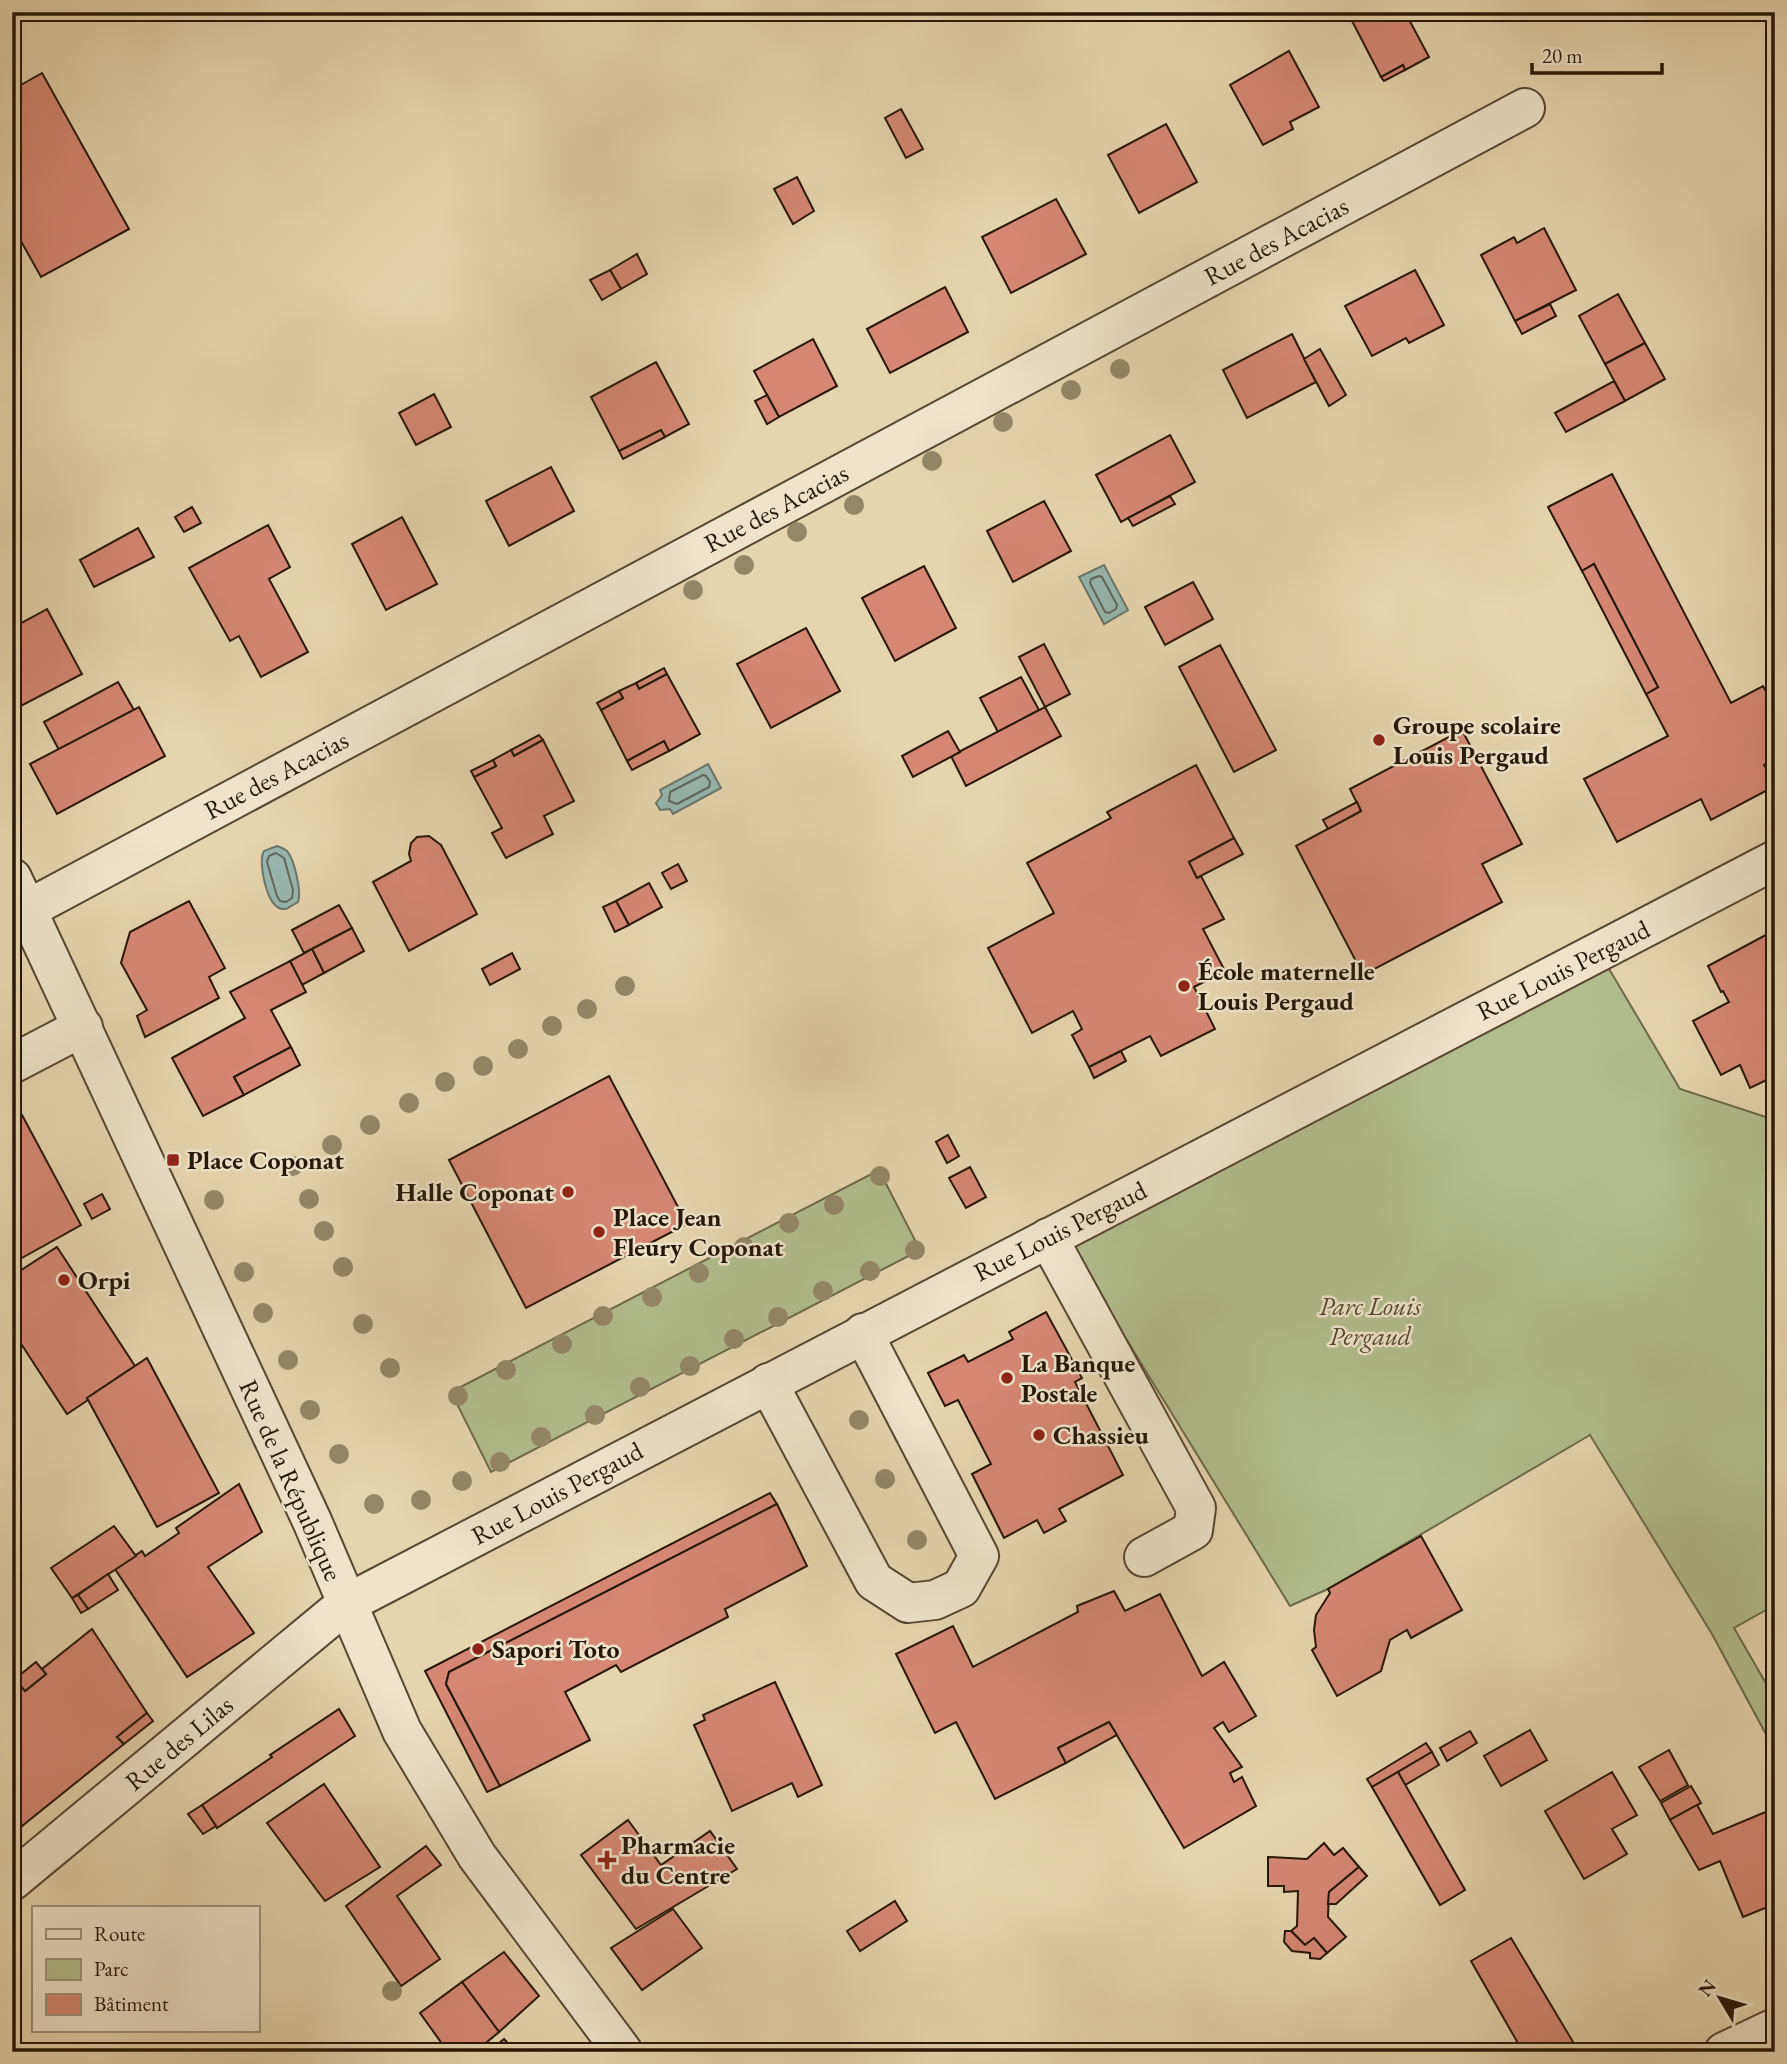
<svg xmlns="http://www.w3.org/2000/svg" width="1787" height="2064" viewBox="0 0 1787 2064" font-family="'EB Garamond',serif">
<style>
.green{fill:#b1bd8d;stroke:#6c6a4a;stroke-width:2}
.water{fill:#97b7b0;stroke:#6a776c;stroke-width:2}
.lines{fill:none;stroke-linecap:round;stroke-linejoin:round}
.shore{stroke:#5f665c;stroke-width:2}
.building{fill:#d58774;stroke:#271607;stroke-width:2}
.minor-casing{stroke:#574631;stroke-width:42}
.minor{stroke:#efe3ca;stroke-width:38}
.tree{fill:#948768}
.poi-dot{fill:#8f2418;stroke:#efe3ca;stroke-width:2.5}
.labels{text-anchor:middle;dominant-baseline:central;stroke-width:5;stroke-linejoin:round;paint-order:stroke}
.street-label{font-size:26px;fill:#271607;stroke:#efe3ca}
.poi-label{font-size:26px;font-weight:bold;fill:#271607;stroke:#efe3ca;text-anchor:start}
.park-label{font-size:26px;font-style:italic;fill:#50482f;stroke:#efe3ca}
</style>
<rect width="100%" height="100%" fill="#e6d4ae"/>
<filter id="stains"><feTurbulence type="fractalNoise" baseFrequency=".00286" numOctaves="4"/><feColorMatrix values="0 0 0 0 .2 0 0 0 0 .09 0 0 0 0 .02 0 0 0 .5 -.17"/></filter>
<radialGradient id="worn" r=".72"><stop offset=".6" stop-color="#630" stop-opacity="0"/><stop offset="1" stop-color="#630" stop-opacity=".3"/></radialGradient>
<g class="green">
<path d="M1605,962L1680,1089L1775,1120V1605L1734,1628L1775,1699V1751L1712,1634L1590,1435L1328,1589L1290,1606L1066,1241Z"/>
<path d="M879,1170L920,1250L491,1472L451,1392Z"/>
</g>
<g class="water">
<path d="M1104,565L1128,610L1104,624L1079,577Z"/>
<path d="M708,764L721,788L673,814L670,809L660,810L656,803L662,795L660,790Z"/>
<path d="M277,846C282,848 283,848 287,851C294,859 302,892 298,902L286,909C280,909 279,909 275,905C266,897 258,861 264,851Z"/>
</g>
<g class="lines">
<g class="shore">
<path d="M1099,576L1102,577L1117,605L1116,609L1109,613L1105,612L1090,583L1091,579Z"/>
<path d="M703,775L706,776L710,782L709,787L677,804L669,801L670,792Z"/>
<path d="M276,853L284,858L293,890L292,898L286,902L280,901L277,896L267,862L269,856Z"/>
</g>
</g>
<g class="building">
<path d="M1354,12H1405L1429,57L1405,70L1403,65L1381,77L1350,17L1356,15Z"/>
<path d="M1289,51L1319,107L1290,122L1293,129L1263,145L1230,85Z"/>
<path d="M1403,65L1405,70L1384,81L1381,77Z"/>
<path d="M42,73L129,229L41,277L12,225V90Z"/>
<path d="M901,109L923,149L906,158L885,118Z"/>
<path d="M1166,124L1197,182L1139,213L1108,155Z"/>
<path d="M797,177L814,211L793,224L774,189Z"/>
<path d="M1056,199L1086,254L1011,293L982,237Z"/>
<path d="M1544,228L1576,290L1515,321L1481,255L1514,237L1517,243Z"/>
<path d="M637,254L647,274L621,289L610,270Z"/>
<path d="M610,270L621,289L602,300L590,280Z"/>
<path d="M1415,270L1444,325L1409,343L1406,338L1372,356L1345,306Z"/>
<path d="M945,287L968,332L890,373L867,329Z"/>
<path d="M1618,294L1645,343L1605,364L1579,316Z"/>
<path d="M1550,304L1556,316L1522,334L1515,321Z"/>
<path d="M1292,334L1316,382L1247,418L1223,370Z"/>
<path d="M813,339L837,386L779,417L754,371Z"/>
<path d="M1645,343L1665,379L1625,401L1605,364Z"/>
<path d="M1320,349L1346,395L1329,406L1304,359Z"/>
<path d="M656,362L689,424L665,437L661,430L619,451L591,397Z"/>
<path d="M1614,381L1625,401L1566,432L1555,413Z"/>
<path d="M434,394L451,427L416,445L399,413Z"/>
<path d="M767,395L779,417L767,424L755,401Z"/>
<path d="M661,430L665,437L623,459L619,451Z"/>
<path d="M1170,435L1195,482L1121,522L1096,475Z"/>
<path d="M551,467L574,511L509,546L486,501Z"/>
<path d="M1612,474L1731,703L1763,686L1775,708V759L1764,765L1775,786L1711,820L1701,799L1617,842L1584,779L1668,736L1646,694L1658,687L1594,564L1582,571L1548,507Z"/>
<path d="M1170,496L1175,504L1133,526L1128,518Z"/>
<path d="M1044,501L1071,551L1013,582L987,531Z"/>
<path d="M192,507L201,523L184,532L175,517Z"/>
<path d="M402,517L437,584L386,610L352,544Z"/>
<path d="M268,525L290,567L269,579L308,652L261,677L239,636L230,641L189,568Z"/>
<path d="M138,528L154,557L94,587L80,560Z"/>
<path d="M1594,564L1658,687L1646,694L1582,571Z"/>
<path d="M924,566L956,628L895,661L862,598Z"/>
<path d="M1193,582L1213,619L1165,645L1145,607Z"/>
<path d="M47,609L82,674L17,708L12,700V628Z"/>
<path d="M806,628L840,691L771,728L737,664Z"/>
<path d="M1044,644L1070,694L1045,707L1019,657Z"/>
<path d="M1220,645L1276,750L1234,772L1179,667Z"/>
<path d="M664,668L667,674L639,689L636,683Z"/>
<path d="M667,674L700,734L669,751L664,741L627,761L601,710L623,698L619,691L636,683L639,689Z"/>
<path d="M1021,677L1039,710L998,732L980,698Z"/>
<path d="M118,682L134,710L59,750L44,722Z"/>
<path d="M619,691L623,698L601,710L597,703Z"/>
<path d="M139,707L165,756L57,814L30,764Z"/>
<path d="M1045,707L1061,736L966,786L951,756Z"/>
<path d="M1462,730L1522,844L1482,864L1502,902L1363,975L1296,846L1361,811L1350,789Z"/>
<path d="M948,731L960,752L913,777L902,756Z"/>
<path d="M539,735L543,740L514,756L511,750Z"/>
<path d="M543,740L574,801L544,816L553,834L506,858L492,833L502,828L474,777L496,766L493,760L511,750L514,756Z"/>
<path d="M664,741L669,751L632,770L627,761Z"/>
<path d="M493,760L496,766L474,777L471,771Z"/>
<path d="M1196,765L1234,838L1189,862L1197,878L1201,876L1224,919L1203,929L1225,971L1194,987L1215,1029L1161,1056L1150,1036L1089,1067L1072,1035L1082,1029L1073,1011L1032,1033L988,948L1054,913L1027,863L1111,818L1107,812Z"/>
<path d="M1357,802L1361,811L1328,829L1323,820Z"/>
<path d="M429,836L441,845L477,914L409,951L373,882L411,861L409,854L411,843L417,837Z"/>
<path d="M1234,838L1243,854L1197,878L1189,862Z"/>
<path d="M678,864L687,881L671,889L662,873Z"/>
<path d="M649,883L662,907L629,925L616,901Z"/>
<path d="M189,901L225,968L209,977L219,998L145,1037L137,1016L147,1010L121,963L130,932Z"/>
<path d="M616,901L629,925L615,932L603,907Z"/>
<path d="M339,905L352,928L304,953L292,930Z"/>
<path d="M352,928L364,951L324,973L312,949Z"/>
<path d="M1775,930V1006L1769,1009L1775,1018V1076L1750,1088L1740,1065L1721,1075L1693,1021L1729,1002L1723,991L1721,992L1708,966Z"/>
<path d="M312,949L324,973L302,985L290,961Z"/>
<path d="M512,953L520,969L490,985L482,969Z"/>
<path d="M290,961L306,992L271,1010L291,1047L234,1077L244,1095L203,1116L172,1058L245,1018L230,992Z"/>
<path d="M291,1047L300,1065L244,1095L234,1077Z"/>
<path d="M1121,1051L1126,1061L1094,1078L1089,1067Z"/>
<path d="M609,1076L687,1224L526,1308L449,1160Z"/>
<path d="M22,1115L81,1225L20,1259L12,1245V1120Z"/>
<path d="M948,1135L959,1156L947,1163L936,1142Z"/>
<path d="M970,1167L986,1197L966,1208L949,1178Z"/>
<path d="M102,1194L110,1209L92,1219L84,1204Z"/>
<path d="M57,1247L135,1366L87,1398L88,1400L67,1414L12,1330V1276Z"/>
<path d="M1046,1312L1082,1378L1075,1382L1123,1475L1059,1509L1066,1521L1044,1533L1037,1520L1004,1538L972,1474L991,1464L958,1400L945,1406L928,1373L964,1355L968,1362L1013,1339L1009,1332Z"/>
<path d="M147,1358L219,1493L157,1527L87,1398Z"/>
<path d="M239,1484L262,1532L208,1567L254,1633L187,1677L115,1569L142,1551L145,1556L179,1533L176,1528Z"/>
<path d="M770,1493L777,1504L449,1672L446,1684L500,1786L487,1792L425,1671Z"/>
<path d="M777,1504L807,1566L725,1609L728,1617L621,1672L616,1665L565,1692L590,1740L500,1786L446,1684L449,1672Z"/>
<path d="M114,1526L136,1556L72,1598L51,1568Z"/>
<path d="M1421,1536L1462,1610L1411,1638L1407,1630L1390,1640L1381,1671L1337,1696L1312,1650L1316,1647L1314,1630L1316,1615L1330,1593L1328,1589Z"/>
<path d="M108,1574L118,1590L88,1609L78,1595Z"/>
<path d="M1114,1591L1125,1611L1160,1594L1202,1676L1224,1662L1256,1716L1229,1732L1223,1722L1214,1728L1242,1767L1230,1773L1234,1782L1242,1777L1256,1806L1184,1848L1109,1722L1058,1748L1066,1763L995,1799L956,1722L935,1733L896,1654L953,1626L973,1667L1078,1612L1077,1606Z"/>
<path d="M78,1595L88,1609L81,1613L72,1598Z"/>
<path d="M92,1629L147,1713L117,1737L124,1744L22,1826L15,1818L12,1820V1693L21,1686L25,1691L46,1674L42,1669Z"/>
<path d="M36,1662L46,1674L25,1691L15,1679Z"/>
<path d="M775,1682L822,1785L798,1797L792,1783L732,1811L694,1725L705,1720L703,1715Z"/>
<path d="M339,1709L355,1736L217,1828L202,1805L272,1757L270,1755Z"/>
<path d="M147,1713L153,1721L124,1744L117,1737Z"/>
<path d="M1109,1722L1117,1735L1066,1763L1058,1748Z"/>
<path d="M1530,1730L1547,1760L1501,1786L1484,1756Z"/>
<path d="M1470,1731L1477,1743L1447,1761L1440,1748Z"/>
<path d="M1426,1743L1432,1752L1372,1787L1367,1779Z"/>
<path d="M1669,1750L1688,1785L1660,1801L1639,1767Z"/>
<path d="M1432,1752L1439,1765L1405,1785L1398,1772Z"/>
<path d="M1398,1772L1465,1890L1440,1905L1372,1787Z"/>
<path d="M1612,1772L1637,1815L1612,1829L1627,1854L1584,1879L1545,1811Z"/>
<path d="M324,1784L380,1867L325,1901L267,1823Z"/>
<path d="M1691,1786L1701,1803L1670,1820L1661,1803Z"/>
<path d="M202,1805L216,1826L203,1834L188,1814Z"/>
<path d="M1697,1805L1713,1834L1775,1808V1904L1743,1917L1720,1861L1699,1870L1670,1820Z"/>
<path d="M15,1818L22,1826L12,1833V1820Z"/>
<path d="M628,1820L661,1865L710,1831L737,1869L636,1929L581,1855Z"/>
<path d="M1324,1843L1334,1855L1343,1848L1359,1867L1329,1892L1328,1917L1346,1937L1327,1953L1314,1938L1305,1945L1291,1931L1297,1926L1298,1891L1284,1892V1886H1268V1857L1307,1859Z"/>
<path d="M426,1846L441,1865L397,1896L440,1959L401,1986L346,1906Z"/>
<path d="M1359,1867L1367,1876L1336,1904H1328L1329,1892Z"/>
<path d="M895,1901L907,1921L860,1951L847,1931Z"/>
<path d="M673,1909L702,1948L642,1990L611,1948Z"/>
<path d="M1285,1931H1291L1305,1945L1314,1938L1327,1953L1320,1959L1310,1958V1953L1292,1951L1284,1942Z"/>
<path d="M1511,1938L1579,2052H1523L1471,1961Z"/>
<path d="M504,1952L539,1996L499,2032L462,1982Z"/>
<path d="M462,1982L499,2032L475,2052H448L420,2013Z"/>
<path d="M504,2039L516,2052H488Z"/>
</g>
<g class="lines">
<g class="minor-casing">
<g id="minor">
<path d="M12,878L312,1521L402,1731L477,1856L623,2052"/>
<path d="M28,909L1525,108"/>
<path d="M12,1064L83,1027"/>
<path d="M1048,1238L1196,1508L1193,1530L1144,1557"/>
<path d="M768,1383L874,1581L908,1603L935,1600L961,1588L979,1556L863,1333"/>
<path d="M12,1881L346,1604L1775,860"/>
<path d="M1724,2052L1775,2028"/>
</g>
</g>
<use href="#minor" class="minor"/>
</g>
<g class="tree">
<circle cx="1120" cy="369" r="10"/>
<circle cx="1071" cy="390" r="10"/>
<circle cx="1003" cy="422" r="10"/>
<circle cx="932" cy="461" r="10"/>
<circle cx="854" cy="505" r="10"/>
<circle cx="797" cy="532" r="10"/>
<circle cx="744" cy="565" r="10"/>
<circle cx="693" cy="590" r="10"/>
<circle cx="625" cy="986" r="10"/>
<circle cx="587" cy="1009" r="10"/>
<circle cx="552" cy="1026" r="10"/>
<circle cx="518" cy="1049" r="10"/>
<circle cx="483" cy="1066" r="10"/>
<circle cx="445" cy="1082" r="10"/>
<circle cx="409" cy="1103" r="10"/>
<circle cx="370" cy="1125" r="10"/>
<circle cx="332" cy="1145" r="10"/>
<circle cx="293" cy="1166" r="10"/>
<circle cx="880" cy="1176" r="10"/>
<circle cx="309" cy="1199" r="10"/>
<circle cx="214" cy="1200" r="10"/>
<circle cx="834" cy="1205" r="10"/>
<circle cx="789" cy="1223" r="10"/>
<circle cx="324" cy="1231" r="10"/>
<circle cx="744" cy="1247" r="10"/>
<circle cx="915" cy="1250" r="10"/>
<circle cx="343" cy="1267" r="10"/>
<circle cx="870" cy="1271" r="10"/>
<circle cx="244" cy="1272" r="10"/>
<circle cx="699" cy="1273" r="10"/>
<circle cx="823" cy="1291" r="10"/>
<circle cx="652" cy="1297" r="10"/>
<circle cx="263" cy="1313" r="10"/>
<circle cx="603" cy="1316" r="10"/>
<circle cx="778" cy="1317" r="10"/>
<circle cx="363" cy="1324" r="10"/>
<circle cx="734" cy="1339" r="10"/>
<circle cx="562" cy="1344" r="10"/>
<circle cx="288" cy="1360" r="10"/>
<circle cx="690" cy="1366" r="10"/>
<circle cx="390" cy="1368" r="10"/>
<circle cx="506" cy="1370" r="10"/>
<circle cx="640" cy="1387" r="10"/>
<circle cx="458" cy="1396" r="10"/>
<circle cx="310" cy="1410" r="10"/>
<circle cx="595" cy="1415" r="10"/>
<circle cx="859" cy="1420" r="10"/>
<circle cx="541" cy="1437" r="10"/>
<circle cx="339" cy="1454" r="10"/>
<circle cx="500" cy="1462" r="10"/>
<circle cx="885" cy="1479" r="10"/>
<circle cx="462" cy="1481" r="10"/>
<circle cx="421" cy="1500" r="10"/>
<circle cx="374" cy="1504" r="10"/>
<circle cx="917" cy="1540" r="10"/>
<circle cx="392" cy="1991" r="10"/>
</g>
<g class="poi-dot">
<circle cx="1379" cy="740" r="7"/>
<circle cx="1184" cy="986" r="7"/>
<rect x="166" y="1153" width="14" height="14" rx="3.5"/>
<circle cx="568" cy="1192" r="7"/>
<circle cx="599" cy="1232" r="7"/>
<circle cx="64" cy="1280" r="7"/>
<circle cx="1007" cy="1378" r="7"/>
<circle cx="1039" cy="1435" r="7"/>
<circle cx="478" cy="1649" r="7"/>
<path d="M603.5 1849.5h7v7h7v7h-7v7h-7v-7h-7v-7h7z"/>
</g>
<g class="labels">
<g class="street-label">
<text transform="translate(1276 241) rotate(-28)">Rue des Acacias</text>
<text transform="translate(776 508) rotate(-28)">Rue des Acacias</text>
<text transform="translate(276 775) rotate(-28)">Rue des Acacias</text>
<text transform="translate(1563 970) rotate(-27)">Rue Louis Pergaud</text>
<text transform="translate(1060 1231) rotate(-27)">Rue Louis Pergaud</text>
<text transform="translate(291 1480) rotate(66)">Rue de la République</text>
<text transform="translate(557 1493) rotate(-28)">Rue Louis Pergaud</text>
<text transform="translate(179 1743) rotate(-40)">Rue des Lilas</text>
</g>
<g class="poi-label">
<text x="1393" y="725">Groupe scolaire<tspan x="1393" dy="30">Louis Pergaud</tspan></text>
<text x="1198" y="971">École maternelle<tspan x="1198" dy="30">Louis Pergaud</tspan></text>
<text x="187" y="1160">Place Coponat</text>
<text x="554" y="1192" text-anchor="end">Halle Coponat</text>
<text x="613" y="1217">Place Jean<tspan x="613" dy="30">Fleury Coponat</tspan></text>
<text x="78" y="1280">Orpi</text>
<text x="1021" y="1363">La Banque<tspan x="1021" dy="30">Postale</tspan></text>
<text x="1053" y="1435">Chassieu</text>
<text x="492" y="1649">Sapori Toto</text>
<text x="621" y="1845">Pharmacie<tspan x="621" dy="30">du Centre</tspan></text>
</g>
<g class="park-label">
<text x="1370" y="1306">Parc Louis<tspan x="1370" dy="30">Pergaud</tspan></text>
</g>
</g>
<rect width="1787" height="2064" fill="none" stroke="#e6d4ae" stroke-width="42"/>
<rect x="14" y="14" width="1759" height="2036" fill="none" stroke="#271607" stroke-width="3.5"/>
<rect x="21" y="21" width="1745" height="2022" fill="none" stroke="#271607" stroke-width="2"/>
<rect x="32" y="1906" width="228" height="126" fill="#efe3ca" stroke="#9f917c" stroke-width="2"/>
<rect x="46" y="1929" width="35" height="10" fill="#efe3ca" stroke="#9f917c" stroke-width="2"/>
<text x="94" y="1941" font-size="21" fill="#271607">Route</text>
<rect x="46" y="1959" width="35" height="21" fill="#b1bd8d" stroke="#9f917c" stroke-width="2"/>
<text x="94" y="1976" font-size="21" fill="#271607">Parc</text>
<rect x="46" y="1994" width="35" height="21" fill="#d58774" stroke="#9f917c" stroke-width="2"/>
<text x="94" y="2011" font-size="21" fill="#271607">Bâtiment</text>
<g transform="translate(1720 1998) rotate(308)" stroke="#efe3ca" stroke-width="5" paint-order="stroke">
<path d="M0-5L12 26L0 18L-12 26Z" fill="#271607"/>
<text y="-10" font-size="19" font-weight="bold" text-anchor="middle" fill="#271607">N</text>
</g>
<path d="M1532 63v10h130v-10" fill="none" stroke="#271607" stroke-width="3.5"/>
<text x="1542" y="63" font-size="21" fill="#271607" stroke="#efe3ca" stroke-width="5" paint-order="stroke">20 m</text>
<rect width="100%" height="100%" filter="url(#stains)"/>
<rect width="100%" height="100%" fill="url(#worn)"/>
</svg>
